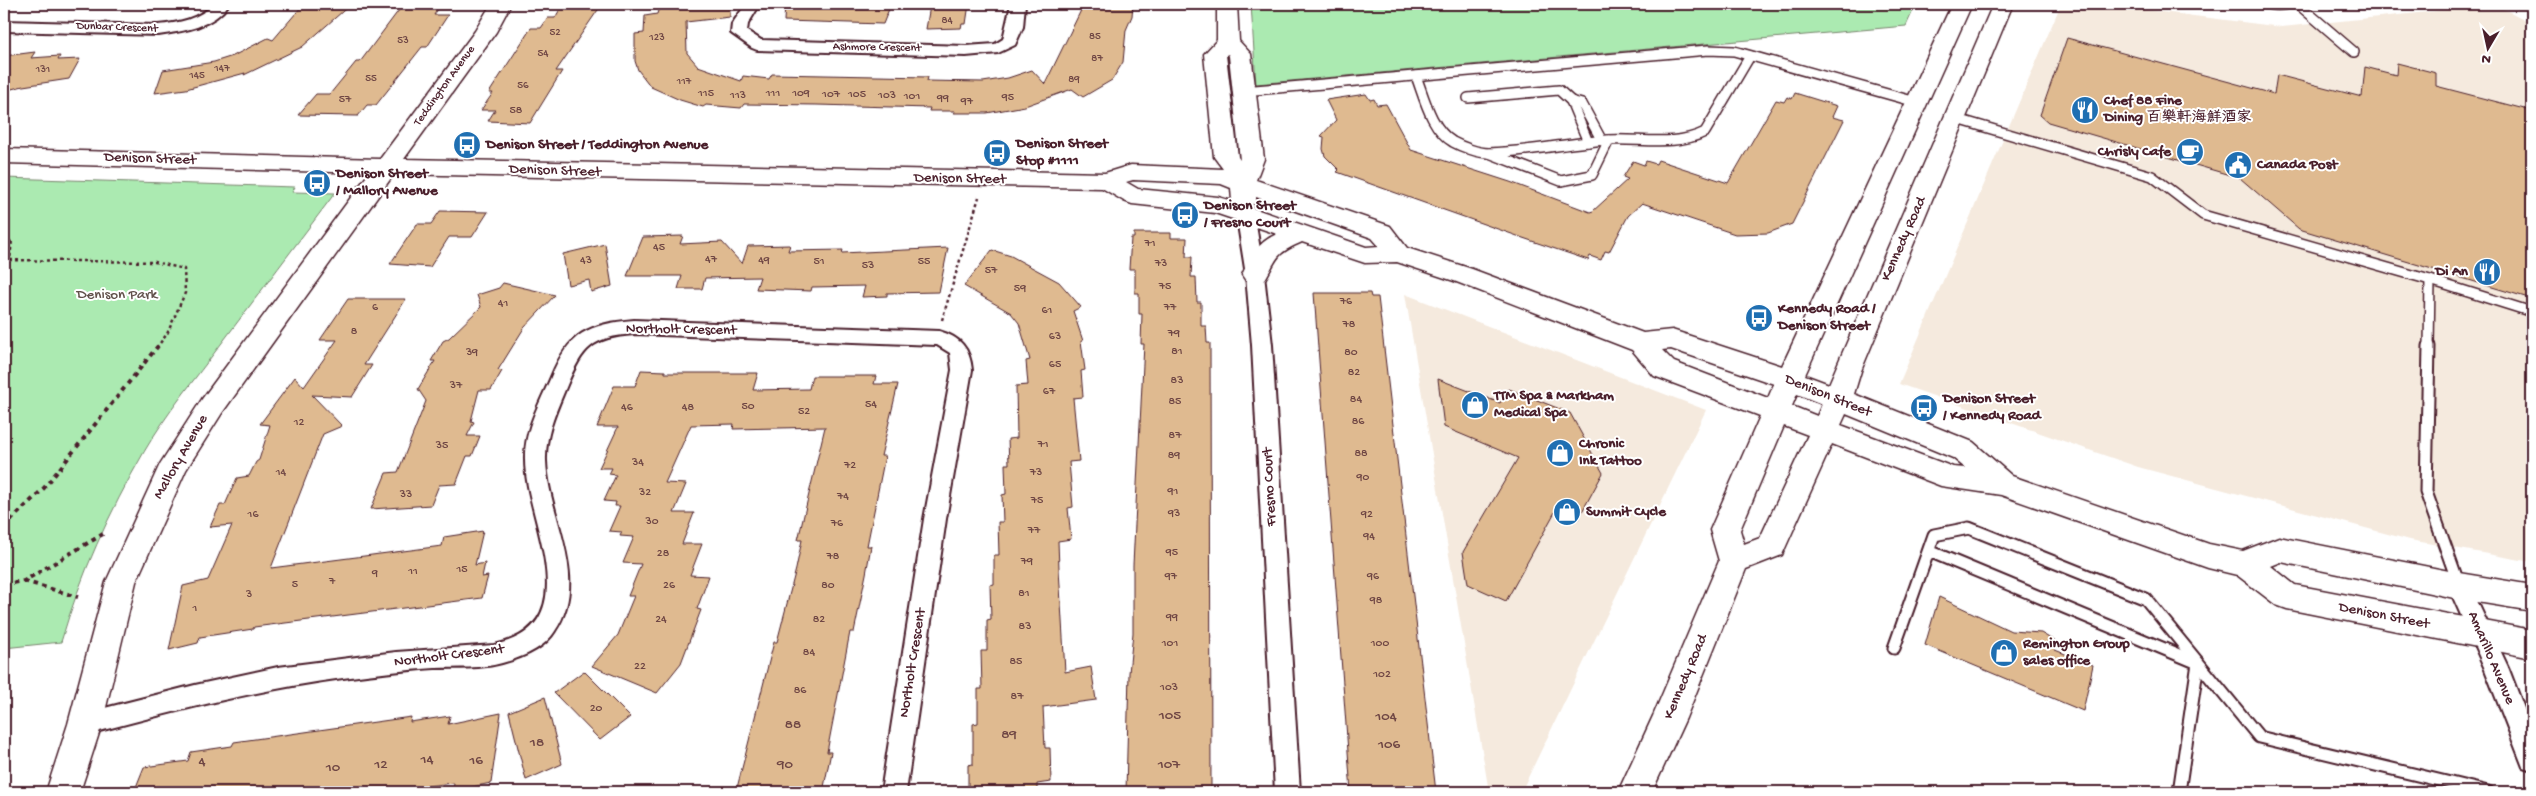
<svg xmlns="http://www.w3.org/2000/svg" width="2536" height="796" viewBox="0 0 2536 796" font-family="'Gochi Hand','LXGW WenKai TC',sans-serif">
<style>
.built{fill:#f5eade}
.green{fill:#abeab1;stroke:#7a846e}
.building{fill:#dfba90;stroke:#4a1f2b}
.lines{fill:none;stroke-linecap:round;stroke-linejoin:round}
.lane-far1-casing{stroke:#4a1f2b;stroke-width:12}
.lane-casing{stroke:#4a1f2b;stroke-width:15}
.street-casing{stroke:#4a1f2b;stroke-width:4}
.secondary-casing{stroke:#4a1f2b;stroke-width:3}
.path-far1{stroke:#4a1f2b;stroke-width:2.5;stroke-dasharray:3 3;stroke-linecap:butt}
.path{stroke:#4a1f2b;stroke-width:4;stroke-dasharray:4.5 4.5;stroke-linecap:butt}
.lane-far1{stroke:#fff;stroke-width:9}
.lane{stroke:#fff;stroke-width:11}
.street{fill:#fff;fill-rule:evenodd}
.secondary{fill:#fff;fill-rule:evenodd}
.labels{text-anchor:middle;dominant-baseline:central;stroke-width:4;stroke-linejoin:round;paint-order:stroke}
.far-number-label{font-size:11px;fill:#6f4644}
.far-street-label{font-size:12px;fill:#4a1f2b;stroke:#fff}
.number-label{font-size:12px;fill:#6f4644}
.poi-label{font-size:15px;font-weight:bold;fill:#4a1f2b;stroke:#fff;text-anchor:start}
.street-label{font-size:15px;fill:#4a1f2b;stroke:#fff}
.park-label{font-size:15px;fill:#62524c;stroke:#fff}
.near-number-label{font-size:15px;fill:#6f4644}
</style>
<rect width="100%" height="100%" fill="#fff"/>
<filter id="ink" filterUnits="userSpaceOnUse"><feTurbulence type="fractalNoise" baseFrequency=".02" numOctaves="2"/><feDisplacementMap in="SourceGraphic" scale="10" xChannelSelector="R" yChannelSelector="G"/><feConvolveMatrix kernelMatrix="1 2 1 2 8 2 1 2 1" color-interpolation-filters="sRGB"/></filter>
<g filter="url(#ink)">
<g class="built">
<path d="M2061,4H2098L2282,27L2496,5L2532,23V562L2410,540L2138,467L1899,384Z"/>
<path d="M1405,294L1706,410L1521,792H1489Z"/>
</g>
<g class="green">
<path d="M1251,4H1916L1906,26L1256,84Z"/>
<path d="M4,178L295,187L292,192L335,193C297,243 259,294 221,344C195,379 166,414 144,452C109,513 81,574 61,642L4,648Z"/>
</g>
<g class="building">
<path d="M309,4H351L302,47L244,75L245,73L186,89L155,93L163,70L214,62L233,56L268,38L273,40L302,6Z"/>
<path d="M563,4H602L556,71H562L530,123L488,121L495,110H481L493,93H489L531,28H541L548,18H555Z"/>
<path d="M660,4H730V17L686,22L687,53L698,66L741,81L743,76L769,79L772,74L928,77L927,81L983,82L1008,78L1032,70L1045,84L1084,4H1133L1132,16L1126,30L1123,62L1112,80L1083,97L1072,89L1025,106L987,113H954L955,111H929L930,108L817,105L744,104L741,108L706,105L703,107L680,100L651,87L638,70L635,61V34L644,33L645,16L657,14Z"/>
<path d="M785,4H891L883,24L784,21Z"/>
<path d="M935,4H969L966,24H962L961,28L926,29L930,6Z"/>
<path d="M402,6H440L434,15H448L427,47H422L376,105H367L358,116L298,115L316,94H330L356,62H360Z"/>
<path d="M2067,38L2274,94L2277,75L2362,97L2365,67L2396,75L2397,63L2436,73V86L2532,111V299L2299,229L2240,178L2048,122L2040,115Z"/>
<path d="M35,52L31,58L60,56L58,60L80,59L69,79L23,86L4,91V56Z"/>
<path d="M1795,93L1837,106L1832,117L1844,120L1792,224L1768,233L1735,234L1642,203L1628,216L1609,252L1605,251L1601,260L1590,256L1588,260L1523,238L1337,172L1339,170L1325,156L1323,149L1324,137L1321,136L1336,120L1326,100L1366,94L1370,100L1374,99L1377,105L1386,104L1411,150L1510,182L1590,212L1593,211L1628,179L1623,177L1633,161L1644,165L1646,161L1656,164L1658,160L1728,183L1776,100L1784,102L1787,97L1792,99Z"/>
<path d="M440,211L488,212L472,237H449L430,267L390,264L417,224H431Z"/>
<path d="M1134,233H1171V238H1187L1186,257H1192L1191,277H1196L1197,302H1201V326H1206L1207,343H1210L1211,792H1126L1129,673L1133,633V565L1144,344H1141L1142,314H1139V293H1135V269H1129L1131,238H1134Z"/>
<path d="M683,236L680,244L722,242L742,264L748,246L790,245L788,251L843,250L842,253L948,248L939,292L887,293V296L862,297L865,286L812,287L811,291L756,289L760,277L705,278L702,289H678L682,276H627L643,237Z"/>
<path d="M605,244L612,286L591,292L589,280L568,285L563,254Z"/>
<path d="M992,250L1011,256L1059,282L1081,307L1073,311L1083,341H1081L1085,370L1081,371L1083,397L1073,398L1079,461L1069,462L1073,507L1068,508L1071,539L1058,541L1059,569L1065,672L1091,667L1096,700L1043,707L1045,748H1050L1051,782L1037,784V792H968V765L973,764V724L978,723V689H982L981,651H987V620L991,619L990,585L994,584V555H999L998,522H1003L1002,495L1006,494L1005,464H1009L1008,439L1017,438L1016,386L1028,385L1026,361L1030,360L1019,323L1011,313L964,286Z"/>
<path d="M503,283L555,295L524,328L498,370L502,371L491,390H479L471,421L474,422L467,436H480L472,456H467L456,484L439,485L431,505L371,509L386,473L398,472L426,401L418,389L435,361H431L443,341L449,338L481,307L477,295L499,288Z"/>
<path d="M1314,293H1370L1371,297H1378L1436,792H1351Z"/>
<path d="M348,299H406L364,365H372L352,397L312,395L342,426L323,434L271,568L442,546L444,537L483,531L475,565L485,563L482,577L488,576L482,598L254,627L253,629L200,637L198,643L169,650L183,586L208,580L232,525L210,527L220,505H225L237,478L249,476L256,462L259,460L270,425L260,424L295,377L304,387L337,340H320Z"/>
<path d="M641,370L665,371V373H758L753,390L809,389L812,376H876L874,384H898L881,456H885L867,546H871L866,574L854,632H850L827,752H831L823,792H736L774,642H777L796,569L802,540H798L825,427L733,429L734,424L691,425L665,483L686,484L674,513H694L682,544H702L690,575L709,576L697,609L701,610L681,663L657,693L592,666L618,635L634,596H628L641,564L623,563L634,537L620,536L622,532L609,531L620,506H615L616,502L604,501L616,475L609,474L612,468H599L618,427H597L614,386H635Z"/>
<path d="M1438,379L1500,403L1509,389L1570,413L1603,473L1578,519L1556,510L1506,601L1468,584L1463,552L1518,458L1444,427Z"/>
<path d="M1939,597L2011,631L2041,633L2056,642L2055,650L2093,665L2083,711L1925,645Z"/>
<path d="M584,671L630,717L600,740L554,693Z"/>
<path d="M545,697L562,764L526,780L509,712Z"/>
<path d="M501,713L491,783L453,791L454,783L370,792H134L144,767L188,761L191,752L232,746L234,742L411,717L410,722L450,716L448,724Z"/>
</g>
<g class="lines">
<g class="lane-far1-casing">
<g id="lane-far1">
<path d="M2298,4L2354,52"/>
<path d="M1416,76C1424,97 1431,129 1453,142C1462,147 1478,153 1489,153C1528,152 1568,143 1607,140C1640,138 1675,147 1705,132L1750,56"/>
<path d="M1243,91L1708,50L1734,51L1916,102"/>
<path d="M1468,98L1559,90L1571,101"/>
<path d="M1954,118L2152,176L2203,215L2430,280L2532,312"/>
<path d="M1588,142L1571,101L1582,104L1602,141"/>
<path d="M1489,153L1561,181L1592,175L1609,140"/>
<path d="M2429,347L2430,280"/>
</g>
</g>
<g class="lane-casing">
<g id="lane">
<path d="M2429,346L2426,492L2459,585"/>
<path d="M1929,551L2198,663L2179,792"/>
<path d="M1894,648L1934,535L1969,528L2146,599L2259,737L2488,792"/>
</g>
</g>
<g class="street-casing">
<g id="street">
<path d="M214,4H229C213,27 185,31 158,35L4,31V21L158,25C179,23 199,19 214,4Z"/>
<path d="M746,4H760L748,24L747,31L761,40L966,46L995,44L1003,39L1011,4H1025L1023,27L1015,45L998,53L966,56L757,50L752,48L731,33L732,24Z"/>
<path d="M2261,4H2295C2290,11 2266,11 2261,4Z"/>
<path d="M1245,206L1251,208L1254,212L1264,275L1272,345L1300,792H1275L1252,345L1246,275L1236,212L1239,208Z"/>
<path d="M634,320L939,331C960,337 970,348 972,370L946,519L906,792H881L924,519L952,370L950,353L937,345L634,334C592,337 583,347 567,385C557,409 545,434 546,461C548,518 591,577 555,631C545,648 521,658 502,663C481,669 457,667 435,668C404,670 374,674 343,678C255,690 171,712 85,735L76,732L73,724L76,716L85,713L195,685L278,667L396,652L494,645C591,625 525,520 525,460C524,430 540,403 551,377C569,333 588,324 634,320Z"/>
<path d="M2459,577L2467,579L2470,586L2508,667L2532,729V770L2523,767L2484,667L2448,586L2451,579Z"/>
</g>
</g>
<g class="secondary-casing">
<path id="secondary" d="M491,4H511L496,32L404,159L1105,173L1131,165L1223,169L1214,157L1204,54L1217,40V4H1237L1239,41L1251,54L1264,159L1256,180L1390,226L1407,248L1472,269L1643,333L1672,330L1782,366L1952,4H1972L1805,375L1829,384L1993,4H2013L1861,371L1854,394L1973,442L2012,476L2209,544L2243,551L2279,537L2459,573L2532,585V611L2459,599L2281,562L2271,566L2295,585L2532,630V658L2287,609L2276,605L2237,575L2208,568L2001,495L1941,486L1832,444L1782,555L1746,569L1686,718L1652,792H1618L1653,716L1719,561L1710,530L1760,416L1654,376L1632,350L1454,281L1397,262L1365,263L1302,242C1274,254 1278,258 1264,281L1255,284L1246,281L1242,275C1250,257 1258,242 1277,234L1215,213L1132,204L1124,201L1102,188L394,174L222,413L186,470L136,582L102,724L80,792H46L68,724L106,582L160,464L202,399L369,173L4,163V149L380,159L475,31ZM1228,54L1229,56L1240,160L1238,157L1226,55ZM1133,180L1221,184L1231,188L1232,201L1218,197L1138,189L1126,182ZM1256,197L1372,238L1379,246L1366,247L1250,207L1256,201ZM1671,349L1774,384L1768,398L1674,362L1662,350ZM1797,394L1822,404L1817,416L1792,406ZM1846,414L1953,458L1965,468L1953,467L1841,425ZM1784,426L1808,435L1760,538L1744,544L1740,530Z"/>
</g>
<g class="path-far1">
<path d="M4,246L12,240L10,259"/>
<path d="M4,260L155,262L184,269L185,293L167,334L157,347"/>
<path d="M942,320L979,197"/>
</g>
<g class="path">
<path d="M4,527L44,488L158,346"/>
<path d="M24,581L78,597"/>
<path d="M4,584L24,581L103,534"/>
</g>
<use href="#lane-far1" class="lane-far1"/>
<use href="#lane" class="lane"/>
<use href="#street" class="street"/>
<use href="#secondary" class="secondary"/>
</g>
</g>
<defs>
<g id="restaurant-disc" transform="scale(1.4375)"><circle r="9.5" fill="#1f6fb2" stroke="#fff"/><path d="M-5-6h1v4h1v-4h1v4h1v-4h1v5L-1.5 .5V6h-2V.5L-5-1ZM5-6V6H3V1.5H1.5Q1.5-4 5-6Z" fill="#fff"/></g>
<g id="bus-disc" transform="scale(1.4375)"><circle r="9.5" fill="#1f6fb2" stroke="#fff"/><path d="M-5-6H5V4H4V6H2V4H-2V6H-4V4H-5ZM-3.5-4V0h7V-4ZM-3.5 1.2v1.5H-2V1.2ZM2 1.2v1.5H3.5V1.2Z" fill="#fff"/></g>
<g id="cafe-disc" transform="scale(1.4375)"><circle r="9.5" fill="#1f6fb2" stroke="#fff"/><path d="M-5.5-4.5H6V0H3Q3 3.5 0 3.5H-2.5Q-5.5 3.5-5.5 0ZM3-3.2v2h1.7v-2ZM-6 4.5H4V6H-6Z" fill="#fff"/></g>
<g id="civic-disc" transform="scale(1.4375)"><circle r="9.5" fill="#1f6fb2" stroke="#fff"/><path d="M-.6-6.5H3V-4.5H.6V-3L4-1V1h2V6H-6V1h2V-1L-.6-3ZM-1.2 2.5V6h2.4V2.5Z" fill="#fff"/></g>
<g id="shop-disc" transform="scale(1.4375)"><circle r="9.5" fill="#1f6fb2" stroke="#fff"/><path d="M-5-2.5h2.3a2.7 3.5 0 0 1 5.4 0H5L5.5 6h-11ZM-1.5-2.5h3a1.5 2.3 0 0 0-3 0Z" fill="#fff"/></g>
</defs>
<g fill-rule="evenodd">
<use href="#restaurant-disc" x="2085" y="110"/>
<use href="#bus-disc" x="467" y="145"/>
<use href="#cafe-disc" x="2190" y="152"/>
<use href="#bus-disc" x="997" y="153"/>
<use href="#civic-disc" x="2238" y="165"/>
<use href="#bus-disc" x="317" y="183"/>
<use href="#bus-disc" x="1185" y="215"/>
<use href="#restaurant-disc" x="2487" y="272"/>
<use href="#bus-disc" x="1759" y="318"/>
<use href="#shop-disc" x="1475" y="405"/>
<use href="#bus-disc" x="1924" y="408"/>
<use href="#shop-disc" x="1560" y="453"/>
<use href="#shop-disc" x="1567" y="512"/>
<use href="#shop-disc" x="2004" y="653"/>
</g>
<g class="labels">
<g class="far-number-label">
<text x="947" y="21">84</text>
<text x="555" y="33">52</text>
<text x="1095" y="37">85</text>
<text x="657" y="38">123</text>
<text x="403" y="41">53</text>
<text x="543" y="54">54</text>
<text x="1097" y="59">87</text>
<text x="222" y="69">147</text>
<text x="43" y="70">131</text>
<text x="197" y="76">145</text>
<text x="371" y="79">55</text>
<text x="1074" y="80">89</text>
<text x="684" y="82">117</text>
<text x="523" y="86">56</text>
</g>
<g class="far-street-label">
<text transform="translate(117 28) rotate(2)">Dunbar Crescent</text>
<text transform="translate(877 48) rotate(1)">Ashmore Crescent</text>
<text transform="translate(445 86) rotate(-54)">Teddington Avenue</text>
</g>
<g class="number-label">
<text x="706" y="94">115</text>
<text x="773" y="94">111</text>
<text x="801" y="94">109</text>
<text x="831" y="95">107</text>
<text x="857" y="95">105</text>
<text x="738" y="96">113</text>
<text x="887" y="96">103</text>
<text x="912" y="97">101</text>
<text x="1008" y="98">95</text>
<text x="943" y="99">99</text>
<text x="345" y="100">57</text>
<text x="967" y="102">97</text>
<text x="516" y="111">58</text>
<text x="1150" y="244">71</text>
<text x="659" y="248">45</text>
<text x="711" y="260">47</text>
<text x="586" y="261">43</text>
<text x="764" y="261">49</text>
<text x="819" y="262">51</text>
<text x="924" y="262">55</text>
<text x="1161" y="264">73</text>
<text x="868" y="266">53</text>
<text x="991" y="271">57</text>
<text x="1165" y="287">75</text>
<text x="1020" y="289">59</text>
<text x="1346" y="302">76</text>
<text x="503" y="304">41</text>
<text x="375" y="308">6</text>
<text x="1170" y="308">77</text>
<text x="1047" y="311">61</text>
<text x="1349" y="325">78</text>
<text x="354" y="332">8</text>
<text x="1174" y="334">79</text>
<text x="1055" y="337">63</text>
<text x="1177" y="352">81</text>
<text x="472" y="353">39</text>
<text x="1351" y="353">80</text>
<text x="1055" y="365">65</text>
<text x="1354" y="373">82</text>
<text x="1177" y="381">83</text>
<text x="456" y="386">37</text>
<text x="1049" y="392">67</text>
<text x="1356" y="400">84</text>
<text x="1175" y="402">85</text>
<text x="871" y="405">54</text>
<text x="748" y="407">50</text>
<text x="627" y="408">46</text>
<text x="688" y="408">48</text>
<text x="804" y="412">52</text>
<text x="1358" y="422">86</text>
<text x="299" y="423">12</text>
<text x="1175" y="436">87</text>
<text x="1043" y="445">71</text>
<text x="442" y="446">35</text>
<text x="1361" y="454">88</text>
<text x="1174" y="456">89</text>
<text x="638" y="463">34</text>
<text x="850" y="466">72</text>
<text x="281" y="473">14</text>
<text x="1036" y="473">73</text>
<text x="1363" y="478">90</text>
<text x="1173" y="492">91</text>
<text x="645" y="493">32</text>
<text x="406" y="495">33</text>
<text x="843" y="497">74</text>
<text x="1037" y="501">75</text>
<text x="1174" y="514">93</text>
<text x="253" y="515">16</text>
<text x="1367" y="515">92</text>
<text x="652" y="522">30</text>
<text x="837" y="524">76</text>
<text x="1034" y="531">77</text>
<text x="1369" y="537">94</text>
<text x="1172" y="553">95</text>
<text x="663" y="554">28</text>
<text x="833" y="557">78</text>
<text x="1027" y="562">79</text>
<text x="462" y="570">15</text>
<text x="413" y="572">11</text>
<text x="375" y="574">9</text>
<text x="1171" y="577">97</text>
<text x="1373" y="577">96</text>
<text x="332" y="582">7</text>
<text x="295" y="585">5</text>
<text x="669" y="586">26</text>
<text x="828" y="586">80</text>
<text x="1024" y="594">81</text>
<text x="249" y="595">3</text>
<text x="1376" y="601">98</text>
<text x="195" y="609">1</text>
<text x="1172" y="618">99</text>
<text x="661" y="620">24</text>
<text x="819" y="620">82</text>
<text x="1025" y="627">83</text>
<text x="1170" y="644">101</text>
<text x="1380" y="644">100</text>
<text x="809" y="653">84</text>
<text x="1016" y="662">85</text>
<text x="640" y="667">22</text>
<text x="1382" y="675">102</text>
<text x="1169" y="688">103</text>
<text x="800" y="691">86</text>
<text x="1017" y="697">87</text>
<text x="596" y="709">20</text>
</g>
<g class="poi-label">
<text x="2104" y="101">Chef 88 Fine<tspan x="2104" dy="17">Dining 百樂軒海鮮酒家</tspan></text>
<text x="1016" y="144">Denison Street<tspan x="1016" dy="17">Stop #1111</tspan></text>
<text x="486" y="145">Denison Street / Teddington Avenue</text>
<text x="2171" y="152" text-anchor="end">Chrisly Cafe</text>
<text x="2257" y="165">Canada Post</text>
<text x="336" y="174">Denison Street<tspan x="336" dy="17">/ Mallory Avenue</tspan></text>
<text x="1204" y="206">Denison Street<tspan x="1204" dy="17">/ Fresno Court</tspan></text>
<text x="2468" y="272" text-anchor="end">Di An</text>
<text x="1778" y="309">Kennedy Road /<tspan x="1778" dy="17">Denison Street</tspan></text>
<text x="1494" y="396">TTM Spa &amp; Markham<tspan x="1494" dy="17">Medical Spa</tspan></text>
<text x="1943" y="399">Denison Street<tspan x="1943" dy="17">/ Kennedy Road</tspan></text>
<text x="1579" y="444">Chronic<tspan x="1579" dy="17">Ink Tattoo</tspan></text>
<text x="1586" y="512">Summit Cycle</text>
<text x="2023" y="644">Remington Group<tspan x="2023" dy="17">sales office</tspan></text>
</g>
<g class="street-label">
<text transform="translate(150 159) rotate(2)">Denison Street</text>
<text transform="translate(555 171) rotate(2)">Denison Street</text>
<text transform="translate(960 179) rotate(1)">Denison Street</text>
<text transform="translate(1904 239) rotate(-66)">Kennedy Road</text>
<text transform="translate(681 330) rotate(1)">Northolt Crescent</text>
<text transform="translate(1828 396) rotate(22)">Denison Street</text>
<text transform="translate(181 457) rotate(-60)">Mallory Avenue</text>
<text transform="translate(1270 487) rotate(-93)">Fresno Court</text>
<text transform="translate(2384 616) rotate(11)">Denison Street</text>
<text transform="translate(449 656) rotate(-7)">Northolt Crescent</text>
<text transform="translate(2491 658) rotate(67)">Amarillo Avenue</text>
<text transform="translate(913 663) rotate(-81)">Northolt Crescent</text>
<text transform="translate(1686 677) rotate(-67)">Kennedy Road</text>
</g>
<g class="park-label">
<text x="117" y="295">Denison Park</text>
</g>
<g class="near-number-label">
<text x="1170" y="716">105</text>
<text x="1386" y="717">104</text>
<text x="793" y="725">88</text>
<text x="1009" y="735">89</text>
<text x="537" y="743">18</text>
<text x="1389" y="745">106</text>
<text x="427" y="760">14</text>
<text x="476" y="761">16</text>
<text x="202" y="762">4</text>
<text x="381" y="765">12</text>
<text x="785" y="765">90</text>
<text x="1169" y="765">107</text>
<text x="333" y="768">10</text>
</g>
</g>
<rect width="2536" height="796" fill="none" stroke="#fff" stroke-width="20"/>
<rect x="10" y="10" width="2516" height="776" fill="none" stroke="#4a1f2b" stroke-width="2" filter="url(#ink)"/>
<g transform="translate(2488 48) rotate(189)" stroke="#ffffff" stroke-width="4" paint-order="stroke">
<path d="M0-4L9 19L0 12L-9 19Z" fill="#4a1f2b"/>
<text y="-8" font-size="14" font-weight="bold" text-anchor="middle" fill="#4a1f2b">N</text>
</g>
</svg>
